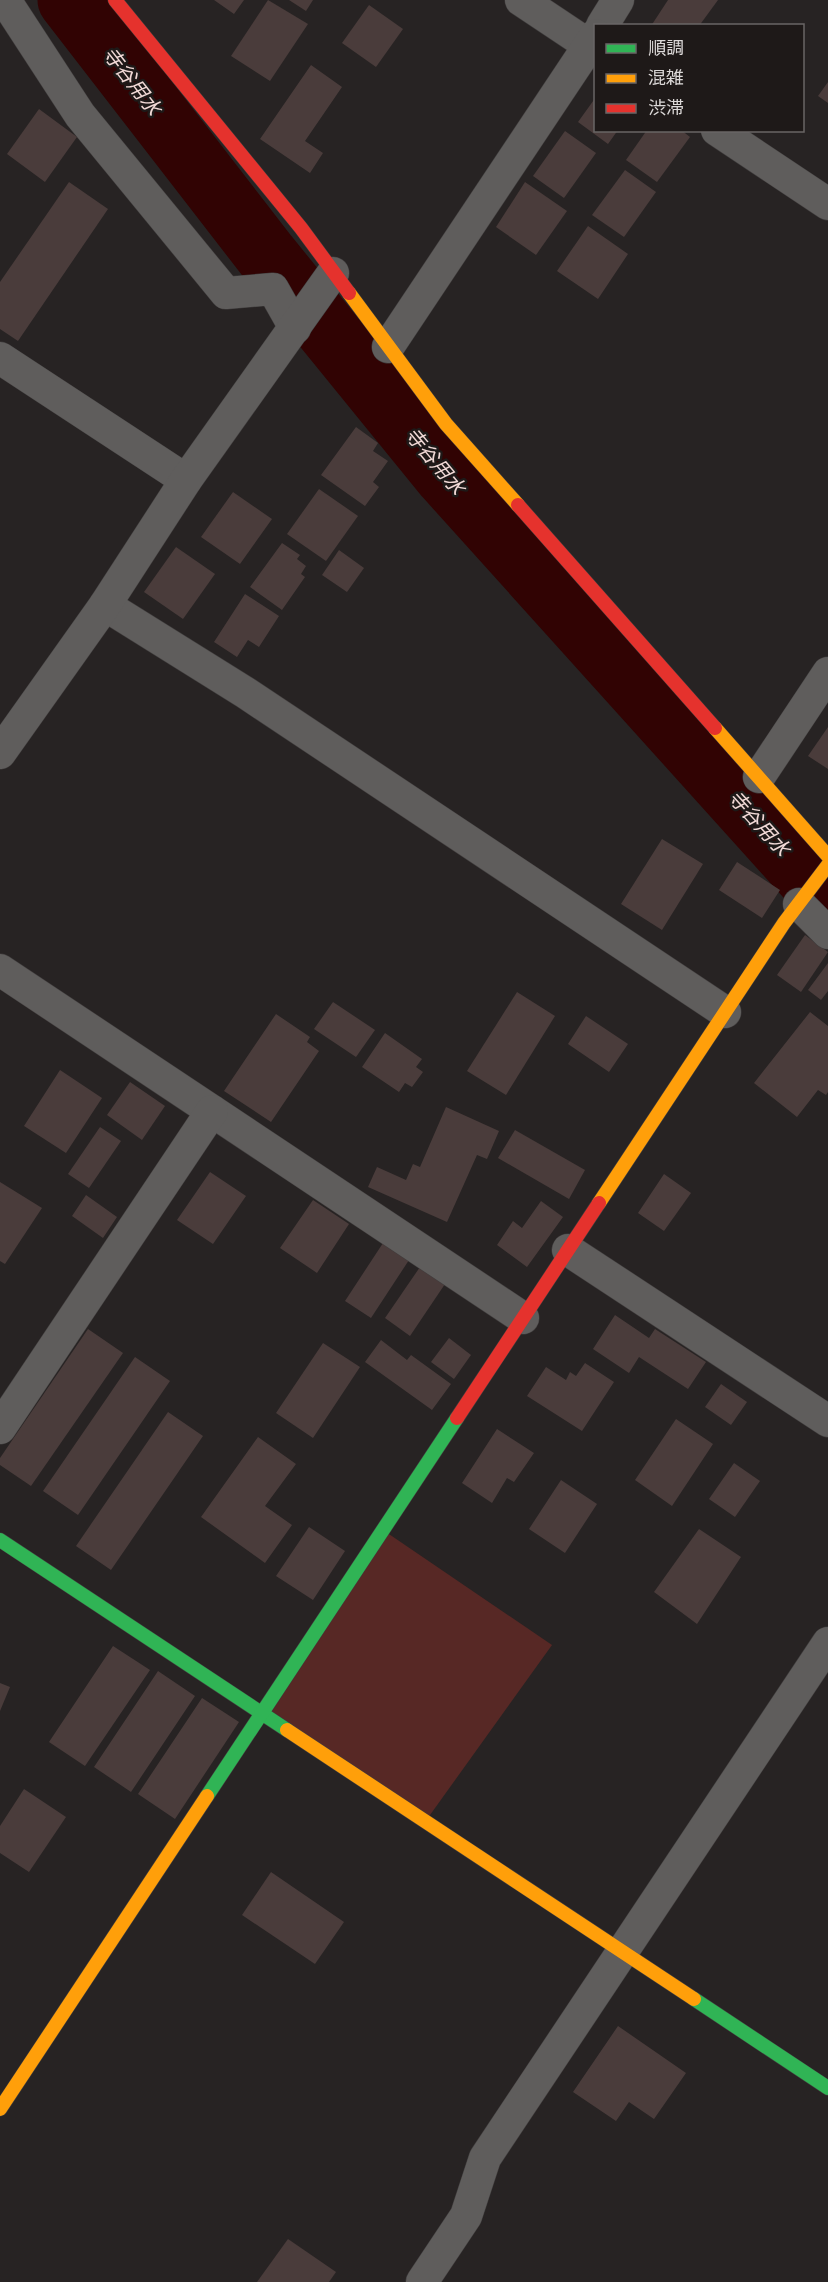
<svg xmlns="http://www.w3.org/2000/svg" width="828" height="2282" viewBox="0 0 828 2282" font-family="Poppins,'Noto Sans JP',sans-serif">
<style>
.green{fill:#572825}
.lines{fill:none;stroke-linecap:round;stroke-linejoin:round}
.river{stroke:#310303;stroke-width:63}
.building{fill:#4a3c3b}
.street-casing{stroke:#413e3e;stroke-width:33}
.fast-casing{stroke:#413e3e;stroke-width:15}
.slow-casing{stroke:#413e3e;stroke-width:15}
.jam-casing{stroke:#413e3e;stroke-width:15}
.street{stroke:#5f5d5c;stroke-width:32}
.fast{stroke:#30b455;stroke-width:14}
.slow{stroke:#ff9f0a;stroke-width:14}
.jam{stroke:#e5322d;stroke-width:14}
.labels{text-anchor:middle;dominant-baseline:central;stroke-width:5;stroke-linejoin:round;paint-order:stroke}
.water-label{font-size:20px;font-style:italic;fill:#f1d9d6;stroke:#1e1918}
</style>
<rect width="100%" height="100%" fill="#272323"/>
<path class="green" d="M383,1530L552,1645L425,1822L262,1714Z"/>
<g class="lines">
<path class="river" d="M69,0L267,256L446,476L828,900"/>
</g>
<g class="building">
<path d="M214,0H244L234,14Z"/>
<path d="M268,0L308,24L270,81L231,56Z"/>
<path d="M289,0H313L306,11Z"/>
<path d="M668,0H718L699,26H651Z"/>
<path d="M369,5L403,29L376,67L342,43Z"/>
<path d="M311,65L342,87L305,141L323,153L310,173L260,139Z"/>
<path d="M828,82V103L818,96Z"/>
<path d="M596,97V130H618L608,144L578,122Z"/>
<path d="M39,109L77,137L45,182L7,154Z"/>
<path d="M647,130H681L690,137L657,182L626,160Z"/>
<path d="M565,131L596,153L564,198L533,176Z"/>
<path d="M625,170L656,192L624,237L592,215Z"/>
<path d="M69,182L108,209L18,341L0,329V282Z"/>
<path d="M525,182L567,211L536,255L496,227Z"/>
<path d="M588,226L628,254L598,299L557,271Z"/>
<path d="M356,427L378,443L373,451L388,461L373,482L379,487L365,506L321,475Z"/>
<path d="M319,489L358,516L326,561L287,534Z"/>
<path d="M233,492L272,519L240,564L201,537Z"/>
<path d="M282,543L300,555L297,559L306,566L301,574L305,577L282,610L250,587Z"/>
<path d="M176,547L215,574L183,619L144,592Z"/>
<path d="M339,550L364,568L347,592L322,575Z"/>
<path d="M245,594L279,616L259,647L248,640L237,657L214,642Z"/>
<path d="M828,727V769L808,756Z"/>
<path d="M662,839L703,864L662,930L621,904Z"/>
<path d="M737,862L780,890L762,918L719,890Z"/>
<path d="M805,935L828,952L801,992L777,975Z"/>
<path d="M828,963V991L821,1000L808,990Z"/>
<path d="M517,992L555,1016L506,1095L467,1071Z"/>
<path d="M333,1002L375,1030L356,1057L314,1029Z"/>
<path d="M810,1012L828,1026V1092L826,1095L818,1090L797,1117L754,1083Z"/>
<path d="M276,1014L310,1037L307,1042L319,1051L271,1122L224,1091Z"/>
<path d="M586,1016L628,1044L609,1072L568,1044Z"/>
<path d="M385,1033L422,1059L416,1067L423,1072L412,1087L405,1083L399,1092L362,1067Z"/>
<path d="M60,1070L102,1098L66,1153L24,1126Z"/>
<path d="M130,1082L165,1106L142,1140L107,1115Z"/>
<path d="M446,1107L499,1131L487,1159L477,1155L447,1222L368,1187L377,1167L406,1180L413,1164L420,1167Z"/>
<path d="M100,1127L121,1141L89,1188L68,1174Z"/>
<path d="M515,1130L585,1170L569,1199L498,1158Z"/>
<path d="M210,1172L246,1196L213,1244L177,1220Z"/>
<path d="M664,1174L691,1193L664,1231L638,1213Z"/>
<path d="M0,1182L42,1208L5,1264L0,1261Z"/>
<path d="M86,1195L117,1217L103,1238L72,1216Z"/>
<path d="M313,1200L349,1224L317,1273L280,1248Z"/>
<path d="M541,1201L563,1217L527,1267L497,1245L513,1221L522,1228Z"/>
<path d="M383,1243L409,1260L371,1318L345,1301Z"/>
<path d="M420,1267L445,1284L410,1336L385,1318Z"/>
<path d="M615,1315L649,1338L655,1329L706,1362L688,1389L639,1357L629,1373L593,1349Z"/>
<path d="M88,1329L123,1353L31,1486L0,1465V1458Z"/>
<path d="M449,1338L471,1355L454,1379L431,1362Z"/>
<path d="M381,1340L407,1360L411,1355L451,1384L432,1410L365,1362Z"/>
<path d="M323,1343L360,1367L313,1438L276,1413Z"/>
<path d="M135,1357L170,1381L78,1515L43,1491Z"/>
<path d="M585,1363L614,1382L582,1431L527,1396L546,1367L566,1380L570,1372L576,1376Z"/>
<path d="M721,1384L747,1402L731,1425L705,1407Z"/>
<path d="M168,1412L203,1436L111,1570L76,1546Z"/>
<path d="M676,1419L713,1444L672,1506L635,1480Z"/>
<path d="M497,1429L534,1453L514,1482L507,1478L492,1503L462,1483Z"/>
<path d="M258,1437L296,1464L265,1506L292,1525L265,1563L201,1517Z"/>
<path d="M734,1463L760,1481L735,1517L709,1499Z"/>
<path d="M561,1480L597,1504L565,1553L529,1529Z"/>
<path d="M309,1527L345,1551L313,1600L276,1576Z"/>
<path d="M699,1529L741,1557L697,1624L654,1592Z"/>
<path d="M113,1646L150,1670L85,1766L49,1742Z"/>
<path d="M158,1671L195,1696L131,1792L94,1767Z"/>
<path d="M0,1683L10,1687L0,1711Z"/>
<path d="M202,1698L239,1722L175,1819L138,1794Z"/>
<path d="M24,1789L66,1817L29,1872L0,1853V1826Z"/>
<path d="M271,1872L344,1922L315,1964L242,1915Z"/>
<path d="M618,2026L686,2073L654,2119L629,2102L616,2121L573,2092Z"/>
<path d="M288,2239L336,2272L329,2282H257Z"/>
</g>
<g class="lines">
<g class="street-casing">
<g id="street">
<path d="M5,0L80,115L226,293L273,289L295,328"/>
<path d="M521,0L596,50"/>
<path d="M602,26L618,0"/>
<path d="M717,130L828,204"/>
<path d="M388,347L596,35"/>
<path d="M0,358L186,480"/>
<path d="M105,605L246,693L725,1012"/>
<path d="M0,753L105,605L186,480L333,273"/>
<path d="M759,777L828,673"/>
<path d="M799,904L828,933"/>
<path d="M0,970L523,1318"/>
<path d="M568,1250L828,1421"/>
<path d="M0,1428L212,1111"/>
<path d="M422,2282L466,2216L485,2158L828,1643"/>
</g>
</g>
<g class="fast-casing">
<g id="fast">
<path d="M0,1540L287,1730"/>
<path d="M207,1796L457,1418"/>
<path d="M694,1999L828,2088"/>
</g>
</g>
<g class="slow-casing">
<g id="slow">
<path d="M349,293L446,424L518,505"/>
<path d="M715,728L828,856"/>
<path d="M599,1203L784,923L828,865"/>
<path d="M287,1730L694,1999"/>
<path d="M0,2109L207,1796"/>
</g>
</g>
<g class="jam-casing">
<g id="jam">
<path d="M115,0L301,228L349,293"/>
<path d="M518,505L715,728"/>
<path d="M457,1418L599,1203"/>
</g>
</g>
<use href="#street" class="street"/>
<use href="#fast" class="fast"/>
<use href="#slow" class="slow"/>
<use href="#jam" class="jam"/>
</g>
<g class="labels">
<g class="water-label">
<text transform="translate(132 81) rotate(52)">寺谷用水</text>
<text transform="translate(435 461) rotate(50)">寺谷用水</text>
<text transform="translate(759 823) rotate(48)">寺谷用水</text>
</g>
</g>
<rect x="594" y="24" width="210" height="108" fill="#1e1918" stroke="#6a6665" stroke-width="1.5"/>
<rect x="606" y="44" width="30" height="9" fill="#30b455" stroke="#6a6665" stroke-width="1.5"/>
<text x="648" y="54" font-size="18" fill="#dcd9d8">順調</text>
<rect x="606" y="74" width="30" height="9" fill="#ff9f0a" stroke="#6a6665" stroke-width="1.5"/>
<text x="648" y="84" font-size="18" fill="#dcd9d8">混雑</text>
<rect x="606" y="104" width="30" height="9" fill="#e5322d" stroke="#6a6665" stroke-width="1.5"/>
<text x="648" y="114" font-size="18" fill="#dcd9d8">渋滞</text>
</svg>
